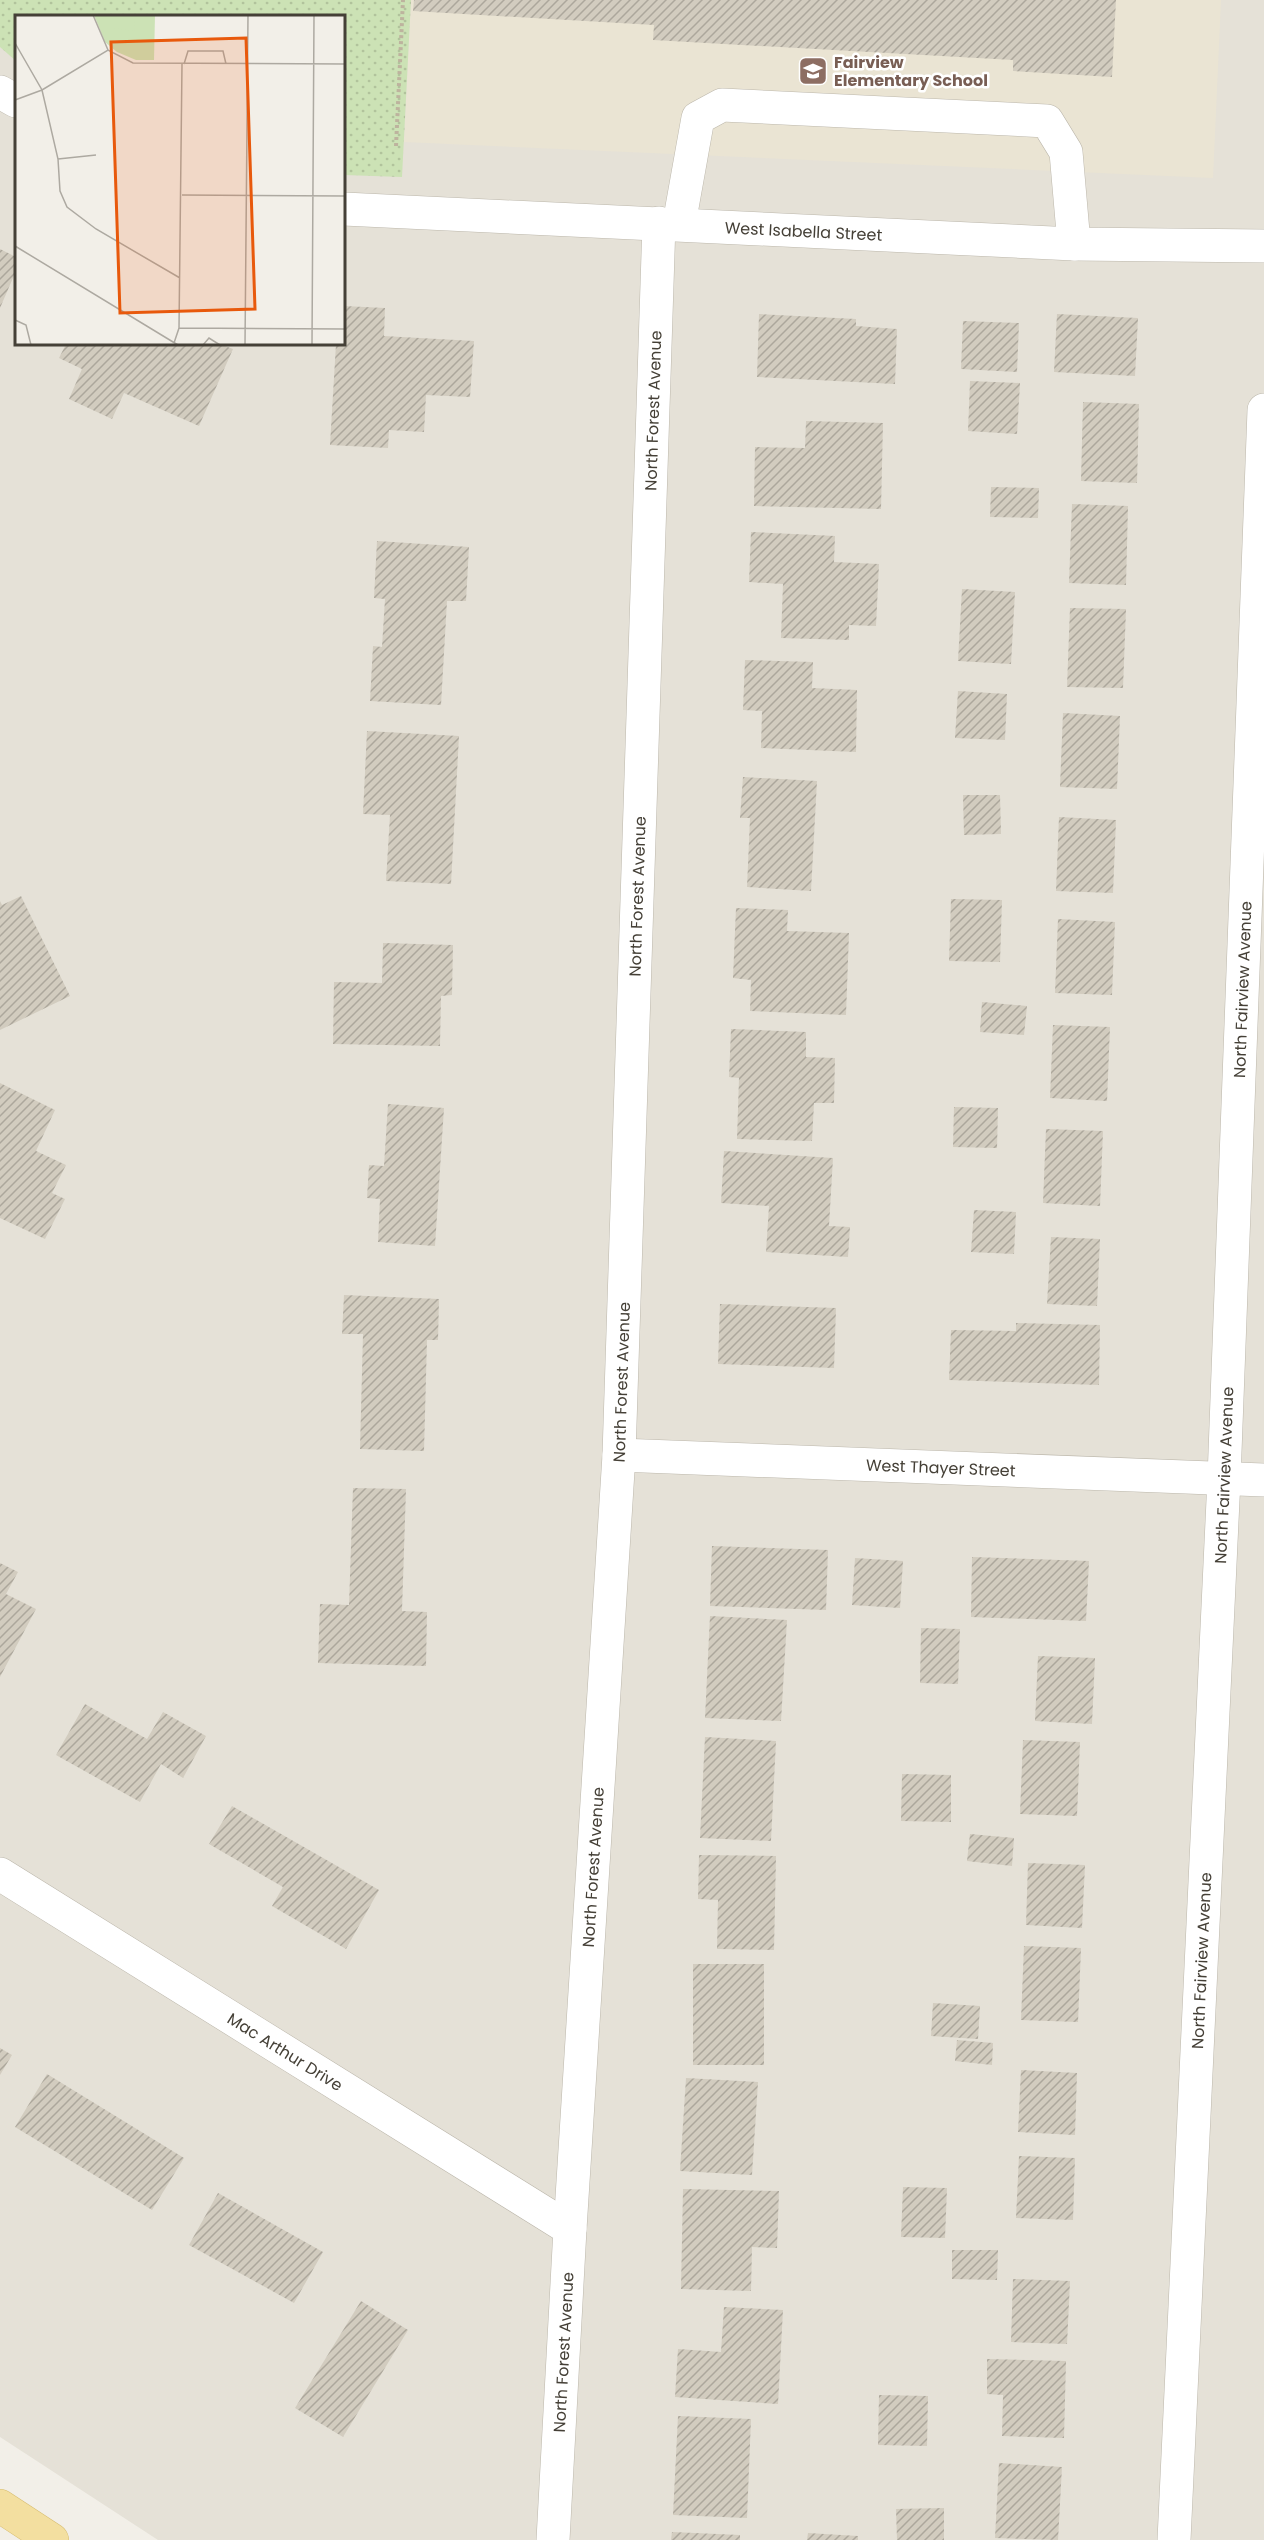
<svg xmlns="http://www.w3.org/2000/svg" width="1264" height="2540" viewBox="0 0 1264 2540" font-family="Poppins,sans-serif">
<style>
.residential{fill:#e5e1d7;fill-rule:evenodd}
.education{fill:#eae4d3}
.park{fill:url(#park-dots)}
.building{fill:url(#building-hatch)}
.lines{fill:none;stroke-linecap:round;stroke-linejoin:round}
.minor-casing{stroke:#bcb7ab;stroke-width:34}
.major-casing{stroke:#d7bd71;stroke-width:34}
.path{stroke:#bdb39e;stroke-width:4;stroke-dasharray:3 3;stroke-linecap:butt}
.minor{stroke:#fff;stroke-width:33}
.major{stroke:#f3dfa0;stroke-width:33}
.labels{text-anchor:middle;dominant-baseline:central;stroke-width:5;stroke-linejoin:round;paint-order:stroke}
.education-label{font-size:16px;font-weight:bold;fill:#785e54;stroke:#fff;text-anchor:start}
.street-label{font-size:16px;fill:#454037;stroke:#fff}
.inset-road{fill:none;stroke:#ada9a1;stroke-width:1.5}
.view{fill:#e8590c;fill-opacity:0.15;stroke:#e8590c;stroke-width:3}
.inset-edge{fill:none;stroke:#454037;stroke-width:3}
</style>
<defs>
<pattern id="park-dots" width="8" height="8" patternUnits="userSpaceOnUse" patternTransform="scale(1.5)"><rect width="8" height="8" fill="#cce2b5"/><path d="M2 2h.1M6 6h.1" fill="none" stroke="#b1c39c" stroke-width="1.8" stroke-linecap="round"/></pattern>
<pattern id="building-hatch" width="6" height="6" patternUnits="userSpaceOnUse" patternTransform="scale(1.5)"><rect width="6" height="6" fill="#d2ccbf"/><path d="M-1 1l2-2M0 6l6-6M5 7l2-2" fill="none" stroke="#aca79c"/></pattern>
</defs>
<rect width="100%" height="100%" fill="#f2efe8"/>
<path class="residential" d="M0,0H1264V2540H158L0,2437ZM16,16H344V344H16Z"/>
<path class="education" d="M411,0H1221L1213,178L404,142Z"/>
<path class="park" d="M0,0H411L402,177L344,175V16H16V61L0,47Z"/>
<g class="building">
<path d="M414,0H1116L1112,77L1013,71V60L653,40L654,25L413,11Z"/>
<path d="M0,249L16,257V271L0,308Z"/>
<path d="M344,306L385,308L384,336L474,341L470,397L426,395L424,432L389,430L388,448L330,445L336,344H344Z"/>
<path d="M759,314L856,319V326L897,329L895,384L757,377Z"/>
<path d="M1057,314L1138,318L1135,376L1054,372Z"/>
<path d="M963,321L1019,323L1017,372L961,369Z"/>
<path d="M66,344H220L233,349L199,426L124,393L112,419L69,399L82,369L59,358Z"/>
<path d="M970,381L1020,383L1017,434L968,431Z"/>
<path d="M1083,402L1139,404L1137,483L1081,481Z"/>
<path d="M806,421L883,423L881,509L754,506L755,447L805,448Z"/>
<path d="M991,487L1039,488L1038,518L990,517Z"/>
<path d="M1072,504L1128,506L1126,585L1069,583Z"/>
<path d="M751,532L835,536L834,562L879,564L876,626L849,625V640L781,638L783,584L749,582Z"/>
<path d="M377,541L469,547L466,601H447L441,705L370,701L373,646L382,647L385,599L374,598Z"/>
<path d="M962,589L1015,592L1011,664L958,661Z"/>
<path d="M1070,608L1126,609L1123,688L1067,687Z"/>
<path d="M745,660L813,662L812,688L857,690L856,752L761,748L762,711L743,710Z"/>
<path d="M958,691L1007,694L1005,740L955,738Z"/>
<path d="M1063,713L1120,716L1117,789L1060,787Z"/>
<path d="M367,731L459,736L451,884L386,881L390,815L363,814Z"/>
<path d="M743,777L817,781L811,891L747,887L750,818H740Z"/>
<path d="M963,795H1000L1001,834L964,835Z"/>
<path d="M1059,817L1116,820L1113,893L1056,891Z"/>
<path d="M21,896L70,996L0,1030V901L2,905Z"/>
<path d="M951,899L1002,900L1000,962L949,961Z"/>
<path d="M736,908L788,910L787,931L849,933L846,1015L750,1011L751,980L733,978Z"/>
<path d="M1058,919L1115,922L1112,995L1055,993Z"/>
<path d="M383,943L453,945L452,995L441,996L440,1046L333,1044L334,982L382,983Z"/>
<path d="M982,1002L1027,1006L1024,1035L980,1032Z"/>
<path d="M1053,1025L1110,1027L1107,1101L1050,1098Z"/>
<path d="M731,1029L806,1032V1057L835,1058L834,1103H814L812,1141L737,1139L739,1078L729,1077Z"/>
<path d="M0,1083L55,1110L36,1151L66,1165L52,1193L65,1199L45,1239L0,1218Z"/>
<path d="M388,1104L444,1108L435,1246L378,1242L380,1199L367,1198L369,1165L384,1166Z"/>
<path d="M954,1107L998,1108L997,1148L953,1147Z"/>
<path d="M1046,1129L1103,1131L1100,1206L1043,1203Z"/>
<path d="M724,1151L833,1158L829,1226L850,1227L848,1257L766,1252L769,1206L721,1203Z"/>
<path d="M974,1210L1016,1212L1014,1254L971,1252Z"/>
<path d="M1051,1237L1100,1239L1097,1306L1047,1304Z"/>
<path d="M344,1295L439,1299L438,1340H427L424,1451L360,1449L363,1334H342Z"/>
<path d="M720,1304L836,1308L834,1368L718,1364Z"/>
<path d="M1016,1323L1100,1325L1099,1385L949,1380L951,1330L1016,1331Z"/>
<path d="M353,1488L406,1489L402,1611L427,1612L426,1666L318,1663L320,1604L349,1605Z"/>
<path d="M712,1546L828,1550L826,1610L710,1606Z"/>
<path d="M972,1557L1089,1561L1086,1621L971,1617Z"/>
<path d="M855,1558L903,1561L900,1608L852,1605Z"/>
<path d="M0,1563L18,1572L6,1594L36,1609L0,1677Z"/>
<path d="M710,1616L787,1620L781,1721L705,1718Z"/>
<path d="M921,1628L960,1629L958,1684L920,1683Z"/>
<path d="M1038,1656L1095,1658L1092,1724L1035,1721Z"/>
<path d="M85,1704L147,1739L163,1712L206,1736L183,1778L161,1764L140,1802L56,1755Z"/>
<path d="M705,1737L776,1741L771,1841L700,1838Z"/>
<path d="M1023,1740L1080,1742L1077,1816L1020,1814Z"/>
<path d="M902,1774L951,1775V1822L901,1821Z"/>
<path d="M232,1806L379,1890L346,1949L272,1906L283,1887L209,1844Z"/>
<path d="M970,1834L1014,1838L1012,1866L967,1861Z"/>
<path d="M699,1855L776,1856L774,1950L717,1949L718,1900L698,1899Z"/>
<path d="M1028,1863L1085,1865L1082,1928L1026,1925Z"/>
<path d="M1024,1946L1081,1948L1078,2022L1021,2020Z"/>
<rect x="693" y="1964" width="71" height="101"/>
<path d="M933,2003L980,2006L978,2039L931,2036Z"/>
<path d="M957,2040L993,2043L992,2065L955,2061Z"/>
<path d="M0,2048L12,2055L0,2075Z"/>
<path d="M1021,2070L1077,2073L1075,2135L1018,2132Z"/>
<path d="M47,2074L184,2158L152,2210L15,2127Z"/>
<path d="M686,2078L758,2082L752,2175L680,2171Z"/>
<path d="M1019,2156L1075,2158L1073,2220L1016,2218Z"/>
<path d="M903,2187L947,2188L945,2238L901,2237Z"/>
<path d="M683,2189L779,2191L777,2248L752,2247L751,2291L681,2289Z"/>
<path d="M218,2193L323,2252L294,2303L189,2245Z"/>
<path d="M952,2250H998L997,2280L952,2279Z"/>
<path d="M1013,2279L1070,2281L1067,2344L1011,2342Z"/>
<path d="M361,2301L408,2330L343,2437L295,2408Z"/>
<path d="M724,2307L783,2310L778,2404L675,2397L678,2349L721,2352Z"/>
<path d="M987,2359L1066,2361L1064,2438L1002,2436L1003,2395L987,2394Z"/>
<path d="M879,2395L928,2396L927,2446L878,2445Z"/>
<path d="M678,2416L751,2419L747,2518L673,2515Z"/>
<path d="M999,2463L1062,2467L1058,2540L995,2538Z"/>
<path d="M944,2508V2540H897L896,2509Z"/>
<path d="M672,2532L740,2535V2540H671Z"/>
<path d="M808,2533L858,2536V2540H807Z"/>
</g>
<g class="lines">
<g class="minor-casing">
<g id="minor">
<path d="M0,92L16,101"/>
<path id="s1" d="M344,209L1074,244L1264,246"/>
<path d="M679,224L698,118L722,105L1047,121L1066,152L1074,244"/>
<path id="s2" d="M619,1455L1264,1480"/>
<path id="s3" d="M0,1874L570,2229"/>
<path id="s4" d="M553,2540L570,2229L619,1455L659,223"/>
<path id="s5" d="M1174,2540L1224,1479L1264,410"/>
</g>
</g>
<g class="major-casing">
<path id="major" d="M0,2506L52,2540"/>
</g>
<path class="path" d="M396,146L403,0"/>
<use href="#minor" class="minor"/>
<use href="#major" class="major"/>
</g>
<defs>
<g id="school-square" transform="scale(1.5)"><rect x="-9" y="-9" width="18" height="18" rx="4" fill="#8d6e63" stroke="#fff"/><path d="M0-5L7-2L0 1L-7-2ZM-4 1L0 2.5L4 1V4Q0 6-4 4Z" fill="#fff"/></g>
</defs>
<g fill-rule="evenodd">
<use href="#school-square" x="813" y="71"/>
</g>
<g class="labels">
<g class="education-label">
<text x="834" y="62">Fairview<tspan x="834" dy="18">Elementary School</tspan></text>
</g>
<g class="street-label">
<text stroke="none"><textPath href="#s1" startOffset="460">West Isabella Street</textPath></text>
<text stroke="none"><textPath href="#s4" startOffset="2132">North Forest Avenue</textPath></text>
<text stroke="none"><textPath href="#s4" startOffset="1646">North Forest Avenue</textPath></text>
<text stroke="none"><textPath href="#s5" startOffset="1552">North Fairview Avenue</textPath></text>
<text stroke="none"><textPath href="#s4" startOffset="1160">North Forest Avenue</textPath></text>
<text stroke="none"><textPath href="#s2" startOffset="322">West Thayer Street</textPath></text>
<text stroke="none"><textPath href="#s5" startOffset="1066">North Fairview Avenue</textPath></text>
<text stroke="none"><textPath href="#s4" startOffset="674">North Forest Avenue</textPath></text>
<text stroke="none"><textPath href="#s5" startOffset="580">North Fairview Avenue</textPath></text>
<text stroke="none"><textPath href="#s3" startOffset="336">Mac Arthur Drive</textPath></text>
<text stroke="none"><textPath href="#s4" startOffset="188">North Forest Avenue</textPath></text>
</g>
</g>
<g transform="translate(15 15)">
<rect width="330" height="330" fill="#f2efe8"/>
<path d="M79,0H140L139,45H121L102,37L90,27Z" fill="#cce2b5"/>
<path d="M98,0H120L119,16L98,13Z" fill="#cce2b5"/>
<path class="inset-road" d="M78,0L93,35M0,28L27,75L43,144L45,176L52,192L81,214L165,263M169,49L173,36H208L211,49M0,85L27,75L93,35L118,48L330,49M43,144L81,140M167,180L330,181M0,231L163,330M0,305L11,310L16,330M164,313L330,314M159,328L164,313L167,49M188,330L194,323L205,330M230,330L233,0M297,330L299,0"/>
<path class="view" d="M231,23L240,294L105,298L96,27Z"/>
<rect width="330" height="330" class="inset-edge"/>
</g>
</svg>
